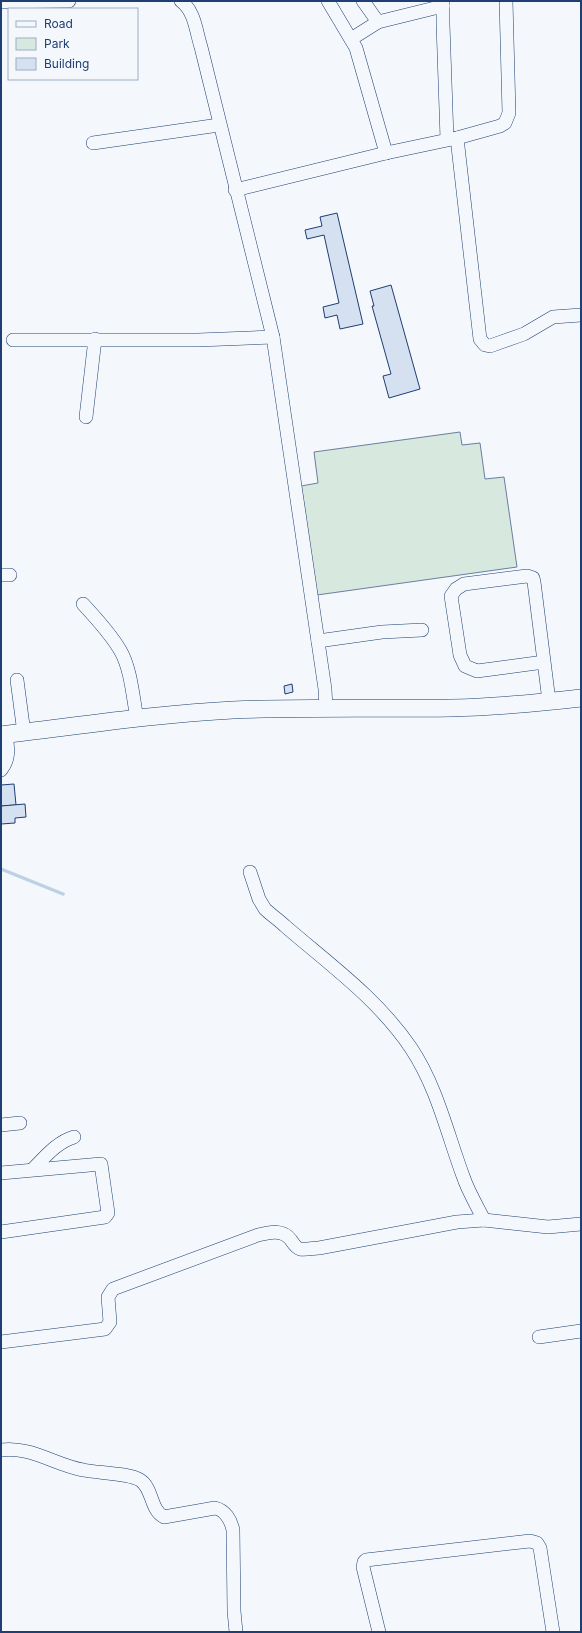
<svg xmlns="http://www.w3.org/2000/svg" width="582" height="1633" viewBox="0 0 582 1633" font-family="Inter,sans-serif">
<style>
.green{fill:#d7e8df;stroke:#687fa3}
.lines{fill:none;stroke-linecap:round;stroke-linejoin:round}
.stream{stroke:#bed0e5;stroke-width:3.5}
.building{fill:#d5e0f0;stroke:#1d3f73}
.minor-casing{stroke:#1d3f73;stroke-width:14}
.major-casing{stroke:#1d3f73;stroke-width:18}
.minor{stroke:#f4f7fb;stroke-width:13}
.major{stroke:#f4f7fb;stroke-width:17}
</style>
<rect width="100%" height="100%" fill="#f4f7fb"/>
<path class="green" d="M460,432L462,445L480,443L485,479L504,477L517,567L317,595L301,486L318,483L314,452Z"/>
<g class="lines">
<path class="stream" d="M1,869L63,894"/>
</g>
<g class="building">
<path d="M337,213L363,324L340,329L337,315L325,318L323,307L339,303L324,235L307,239L305,230L322,226L320,217Z"/>
<path d="M391,285L420,389L389,398L383,376L391,374L372,306H374L370,291Z"/>
<path d="M292,684L293,692L285,694L284,686Z"/>
<path d="M14,784L16,805L1,806V785Z"/>
<path d="M25,804L26,817L15,818V823L1,824V806Z"/>
</g>
<g class="lines">
<g class="minor-casing">
<g id="minor">
<path d="M181,1C195,11 196,32 201,47L273,337L325,689L326,708"/>
<path d="M328,1L356,48L386,153"/>
<path d="M363,1L378,22"/>
<path d="M443,1V24L447,139"/>
<path d="M1,2L69,1"/>
<path d="M351,39L378,22L443,6"/>
<path d="M457,138L480,339L485,345L490,346L524,334L553,317L581,315"/>
<path d="M93,143L219,125"/>
<path d="M235,190L386,153L457,138L500,126L505,123L509,113L506,1"/>
<path d="M13,340H198L273,337"/>
<path d="M86,417L95,339"/>
<path d="M1,575H10"/>
<path d="M83,604C96,618 110,633 120,650C131,668 133,698 137,719"/>
<path d="M318,641L382,632L422,630"/>
<path d="M544,662L477,671L465,666L460,655L451,596L456,589L464,584L527,576L533,578L534,582L549,701"/>
<path d="M17,680L24,733"/>
<path d="M1,770C10,759 8,748 6,735"/>
<path d="M250,872L259,899L265,909C271,915 279,920 285,926C329,964 378,999 411,1048C437,1087 447,1133 463,1176C468,1191 477,1206 484,1220"/>
<path d="M1,1125L20,1123"/>
<path d="M33,1169C45,1157 57,1142 74,1137"/>
<path d="M1,1173L101,1164L108,1213L105,1217L1,1232"/>
<path d="M539,1337L581,1331"/>
<path d="M1,1342L105,1329L110,1322L108,1297L113,1289L258,1235C270,1232 283,1229 291,1240C293,1243 296,1248 300,1249C306,1250 314,1248 319,1248L457,1222L484,1220L548,1227L581,1224"/>
<path d="M1,1450C31,1446 55,1465 83,1470C97,1473 129,1473 140,1480C153,1488 150,1510 164,1517L215,1508C225,1510 231,1520 233,1530L234,1611L236,1632"/>
<path d="M379,1632L363,1567L364,1562L366,1560L530,1541L537,1543L540,1548L553,1632"/>
</g>
</g>
<g class="major-casing">
<path id="major" d="M1,735C78,726 155,714 233,710C306,707 378,709 451,708C495,707 538,703 581,698"/>
</g>
<use href="#minor" class="minor"/>
<use href="#major" class="major"/>
</g>
<rect width="582" height="1633" fill="none" stroke="#1d3f73" stroke-width="4"/>
<rect x="8" y="8" width="130" height="72" fill="#f4f7fb" stroke="#9eadc5"/>
<rect x="16" y="21" width="20" height="6" fill="#f4f7fb" stroke="#9eadc5"/>
<text x="44" y="28" font-size="12" fill="#1d3f73">Road</text>
<rect x="16" y="38" width="20" height="12" fill="#d7e8df" stroke="#9eadc5"/>
<text x="44" y="48" font-size="12" fill="#1d3f73">Park</text>
<rect x="16" y="58" width="20" height="12" fill="#d5e0f0" stroke="#9eadc5"/>
<text x="44" y="68" font-size="12" fill="#1d3f73">Building</text>
</svg>
